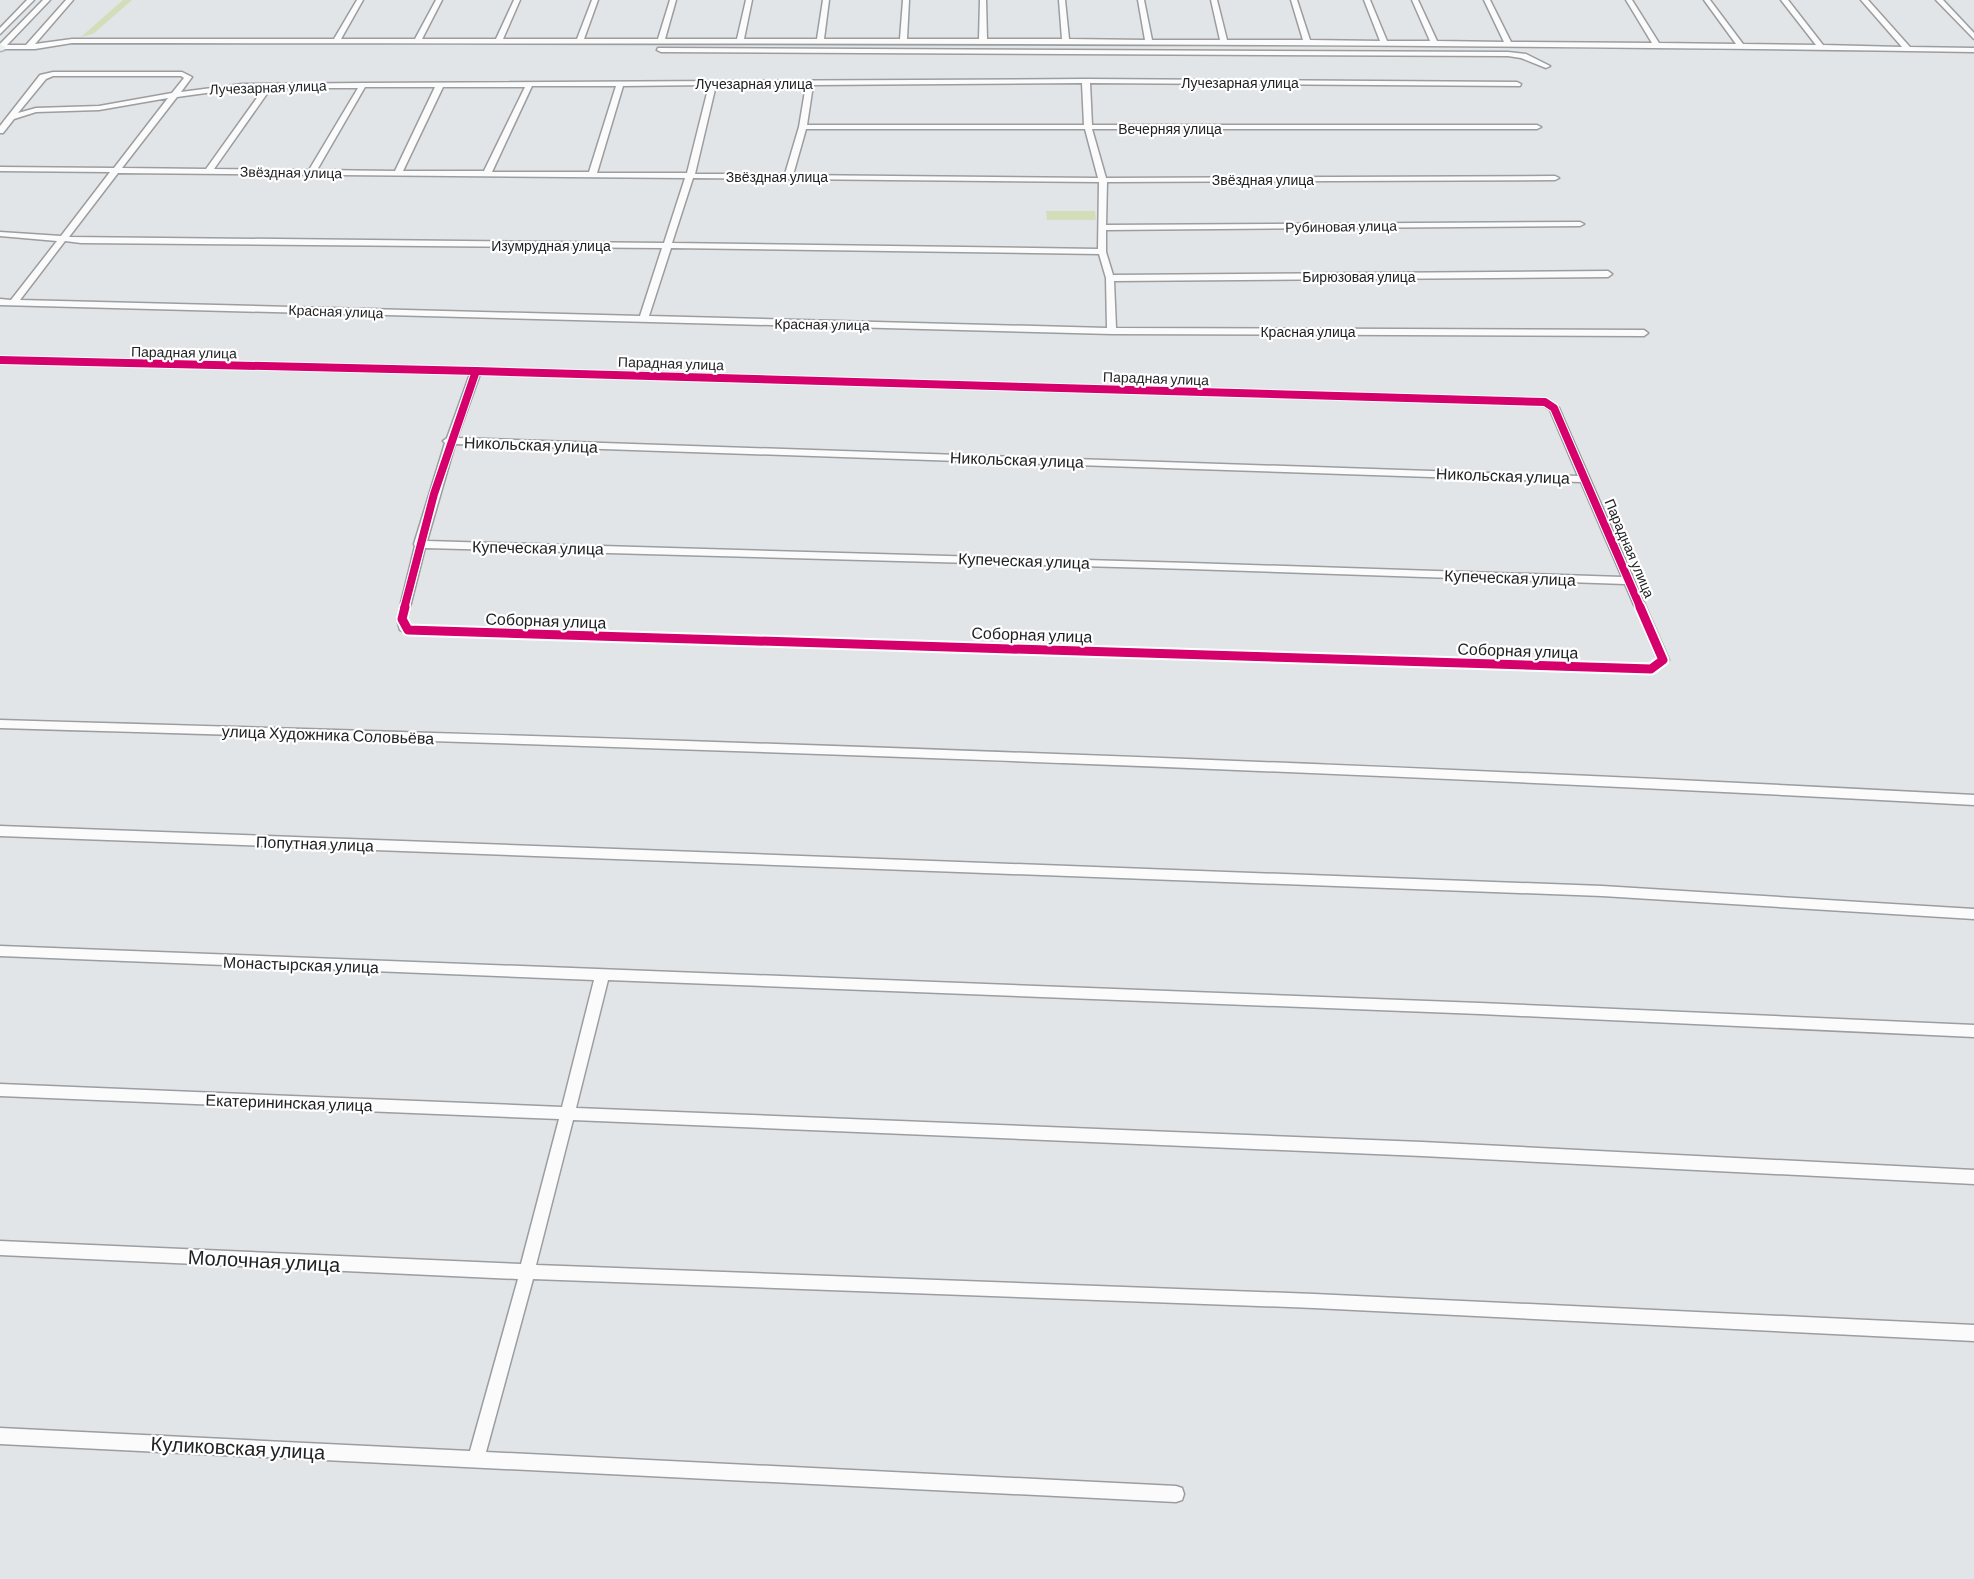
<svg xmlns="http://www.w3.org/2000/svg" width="1974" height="1579" viewBox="0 0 1974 1579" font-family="Barlow,sans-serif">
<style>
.green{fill:#d4ddba}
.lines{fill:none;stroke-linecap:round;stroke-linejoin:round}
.minor-casing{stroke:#9b9d9f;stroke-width:3}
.primary-casing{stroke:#aab6b3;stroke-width:3}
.minor{fill:#fbfbfc;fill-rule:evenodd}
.primary{fill:#eaf0ee;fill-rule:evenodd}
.cycleway-far1-casing{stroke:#fff;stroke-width:10}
.cycleway-casing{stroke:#fff;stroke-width:13}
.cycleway-far1{stroke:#d6006c;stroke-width:8}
.cycleway{stroke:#d6006c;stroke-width:9}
.labels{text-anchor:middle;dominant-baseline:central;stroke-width:4.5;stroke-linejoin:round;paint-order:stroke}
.far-street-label{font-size:14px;fill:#212224;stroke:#fff}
.street-label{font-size:16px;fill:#212224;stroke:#fff}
.near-street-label{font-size:20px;fill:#212224;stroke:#fff}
</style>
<rect width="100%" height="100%" fill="#e2e5e8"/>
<g class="green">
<path d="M123,0H132L93,34L81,37Z"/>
<path d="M1046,211H1095L1096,220H1047Z"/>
</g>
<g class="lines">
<g class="minor-casing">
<g id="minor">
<path d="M27,0H34L0,34V28Z"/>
<path d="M43,0H50L7,45H26L66,0H73L35,44L72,39H334L357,0H363L341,39H415L436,0H442L422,39H496L514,0H520L503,39H577L592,0H598L584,39H658L670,0H676L665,39H737L746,0H752L744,39H817L823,0H829L824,39H900L903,0H909L907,39H979L980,0H986L987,39H1062L1059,0H1065L1069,39L1145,40L1138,0H1144L1152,40H1220L1211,0H1217L1227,40H1303L1291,0H1297L1310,40L1380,41L1364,0H1370L1387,41H1430L1412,0H1418L1437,41L1504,42L1484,0H1490L1511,42L1652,43L1626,0H1632L1659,43L1736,44L1704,0H1710L1743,44L1816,45L1781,0H1788L1823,45L1902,47L1861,0H1868L1910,47L1974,48V52C1339,42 706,44 72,43L35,49H0V44Z"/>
<path d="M1936,0H1943L1974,33V39Z"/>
<path d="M658,48L1508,52L1526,54L1550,66L1546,68L1521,58L1508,56L661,52L657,50Z"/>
<path d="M53,72H182L192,77L181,92L242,84L363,83L1086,79L1517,82L1521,84L1520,86L1090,83L1092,125H1537L1541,127L1537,129H1092L1106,178L1555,176L1559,178L1555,180L1107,182L1106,225L1580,222L1584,224L1580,226L1106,230V252L1113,275L1608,271L1612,274L1608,277L1114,281L1116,328L1644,330L1648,333L1644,336L1112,334L0,305V299L11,300L57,241L0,236V232L61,236L110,172L0,171V167L114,168L168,98L99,110L36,112L14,119L3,133H0V126L40,75ZM53,76H181L184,78L172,93L99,106L36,108L18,113L46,79ZM1082,83L1084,125H807L813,85ZM709,85L687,173H597L623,86ZM716,85H806L799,127L785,174H695ZM532,86H616L589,172H492ZM365,87H435L395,171L317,170ZM443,87H525L484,171H403ZM242,88H264L206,169L122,168L177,97ZM271,88H358L309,170L214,169ZM806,129H1085L1098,178L793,175ZM118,173L685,178L664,243L69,237ZM693,178L1099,182L1098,249L672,243ZM65,241L81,243L662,248L640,316L20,300ZM671,248L1099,254L1106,278L1107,328L649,316Z"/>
<path d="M0,357L476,368L1545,399L1559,408L1669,660L1651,673L408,634L400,630L397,619L415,546L414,544L445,443L443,441L447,438L470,374L0,363ZM480,374L1543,405L1550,410L1578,476L457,438ZM455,444L1581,482L1622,577L1190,563L427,541ZM425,548L1190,569L1625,584L1657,659L1649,665L410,626L407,619Z"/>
<path d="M0,720C658,739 1316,760 1974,795V805C1316,769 658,747 0,728Z"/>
<path d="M0,826L1602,886L1974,909V919L1602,896L0,836Z"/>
<path d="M0,946L1480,1003L1974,1025V1037L1480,1014L608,980L576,1108L1422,1142L1974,1170V1184L1422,1156L573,1120L536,1265L1314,1294L1974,1325V1341L1314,1308L533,1279L486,1452L1176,1486L1182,1488L1184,1494L1182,1500L1176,1502L0,1444V1428L470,1451L518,1279L0,1255V1241L521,1264L559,1119L0,1096V1084L562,1107L594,980L0,956Z"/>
</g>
</g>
<g class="primary-casing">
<path id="primary" d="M0,44L5,47L4,50L0,51Z"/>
</g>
<use href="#minor" class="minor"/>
<use href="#primary" class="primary"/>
<g class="cycleway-far1-casing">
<g id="cycleway-far1">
<path d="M0,360L476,371"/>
<path d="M476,371L1545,402L1554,408L1641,609"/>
<path d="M404,609L434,494L476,371"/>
</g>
</g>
<g class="cycleway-casing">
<path id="cycleway" d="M405,607L402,619L408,630L1651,669L1663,660L1640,607"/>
</g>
<use href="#cycleway-far1" class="cycleway-far1"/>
<use href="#cycleway" class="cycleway"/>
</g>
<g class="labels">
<g class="far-street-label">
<text x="1240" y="82">Лучезарная улица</text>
<text x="754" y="83">Лучезарная улица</text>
<text transform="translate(268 87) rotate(-2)">Лучезарная улица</text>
<text x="1170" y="128">Вечерняя улица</text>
<text transform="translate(291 172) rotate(1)">Звёздная улица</text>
<text x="777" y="176">Звёздная улица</text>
<text x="1263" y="179">Звёздная улица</text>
<text transform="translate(1341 226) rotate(-1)">Рубиновая улица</text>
<text x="551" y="245">Изумрудная улица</text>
<text x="1359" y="276">Бирюзовая улица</text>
<text transform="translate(336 311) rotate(2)">Красная улица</text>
<text transform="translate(822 324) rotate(1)">Красная улица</text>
<text x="1308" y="331">Красная улица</text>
<text transform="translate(184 352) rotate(1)">Парадная улица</text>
<text transform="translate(671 363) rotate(2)">Парадная улица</text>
<text transform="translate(1156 378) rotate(2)">Парадная улица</text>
<text transform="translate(1630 548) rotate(67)">Парадная улица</text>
</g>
<g class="street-label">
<text transform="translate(531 444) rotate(2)">Никольская улица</text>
<text transform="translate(1017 459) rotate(2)">Никольская улица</text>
<text transform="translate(1503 475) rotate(2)">Никольская улица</text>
<text transform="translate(538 547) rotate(1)">Купеческая улица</text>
<text transform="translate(1024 560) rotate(2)">Купеческая улица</text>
<text transform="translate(1510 577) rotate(2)">Купеческая улица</text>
<text transform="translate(546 620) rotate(2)">Соборная улица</text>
<text transform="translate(1032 634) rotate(2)">Соборная улица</text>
<text transform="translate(1518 650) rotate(2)">Соборная улица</text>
<text transform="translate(328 734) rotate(2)">улица Художника Соловьёва</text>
<text transform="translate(315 843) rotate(2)">Попутная улица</text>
<text transform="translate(301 964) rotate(2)">Монастырская улица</text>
<text transform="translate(289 1102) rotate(2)">Екатерининская улица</text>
</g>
<g class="near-street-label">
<text transform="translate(264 1260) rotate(3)">Молочная улица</text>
<text transform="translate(238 1447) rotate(3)">Куликовская улица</text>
</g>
</g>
</svg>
